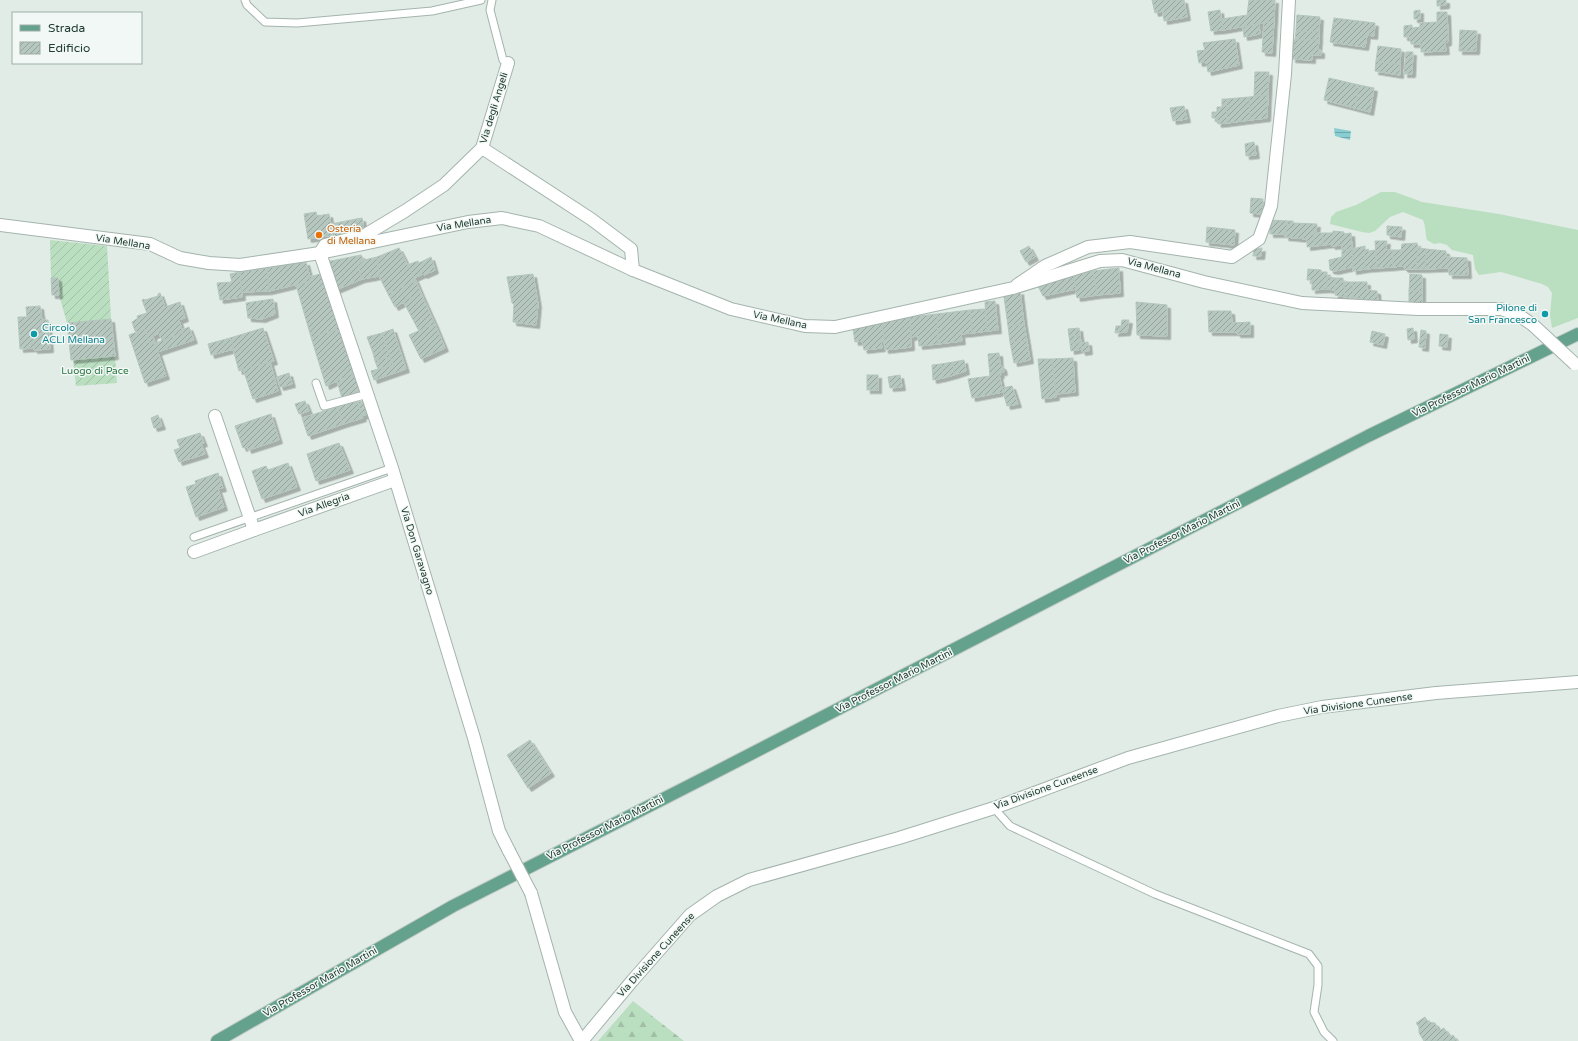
<svg xmlns="http://www.w3.org/2000/svg" width="1578" height="1041" viewBox="0 0 1578 1041" font-family="'Varela Round',sans-serif">
<style>
.grass{fill:#badec0}
.forest{fill:url(#forest-firs)}
.garden{fill:url(#garden-furrows)}
.water{fill:url(#water-rules)}
.building{fill:url(#building-hatch);stroke:#b3c6bd;filter:url(#shadow)}
.lines{fill:none;stroke-linecap:round;stroke-linejoin:round}
.service-casing{stroke:#a4b4ad;stroke-width:9}
.minor-casing{stroke:#a4b4ad;stroke-width:14}
.tertiary-casing{stroke:#a4b4ad;stroke-width:14}
.primary-casing{stroke:#c1c9c6;stroke-width:14}
.service{stroke:#fff;stroke-width:7}
.minor{stroke:#fff;stroke-width:12}
.tertiary{stroke:#fff;stroke-width:12}
.primary{stroke:#65a28e;stroke-width:12}
.minor-bridge-casing{stroke:#a4b4ad;stroke-width:14;stroke-linecap:butt}
.tertiary-bridge-casing{stroke:#a4b4ad;stroke-width:14;stroke-linecap:butt}
.minor-bridge{stroke:#fff;stroke-width:12}
.tertiary-bridge{stroke:#fff;stroke-width:12}
.food-dot{fill:#e8710a;stroke:#f2f8f5;stroke-width:1.5}
.culture-dot{fill:#0f9aa8;stroke:#f2f8f5;stroke-width:1.5}
.labels{text-anchor:middle;dominant-baseline:central;stroke-width:3;stroke-linejoin:round;paint-order:stroke}
.street-label{font-size:10px;fill:#213d33;stroke:#f2f8f5}
.food-label{font-size:10px;fill:#c56008;stroke:#f2f8f5;text-anchor:start}
.culture-label{font-size:10px;fill:#0d838f;stroke:#f2f8f5;text-anchor:end}
.park-label{font-size:10px;fill:#2a7541;stroke:#f2f8f5}
</style>
<defs>
<pattern id="forest-firs" width="22" height="20" patternUnits="userSpaceOnUse"><rect width="22" height="20" fill="#badec0"/><path d="M5 1l3.5 6h-7zM16 11l3.5 6h-7z" fill="#a0bfa5"/></pattern>
<pattern id="garden-furrows" width="10" height="10" patternUnits="userSpaceOnUse"><rect width="10" height="10" fill="#badec0"/><path d="M-1 1l2-2M0 10L10 0M9 11l2-2" fill="none" stroke="#a0bfa5"/></pattern>
<pattern id="water-rules" width="6" height="5" patternUnits="userSpaceOnUse"><rect width="6" height="5" fill="#88cdd2"/><path d="M0 2.5h6" fill="none" stroke="#6fa8ab"/></pattern>
<pattern id="building-hatch" width="6" height="6" patternUnits="userSpaceOnUse"><rect width="6" height="6" fill="#b6c7bf"/><path d="M-1 1l2-2M0 6l6-6M5 7l2-2" fill="none" stroke="#94a39c"/></pattern>
<filter id="shadow"><feDropShadow dx="3.5" dy="3.5" stdDeviation="0" flood-color="#0004"/></filter>
</defs>
<rect width="100%" height="100%" fill="#e1ece6"/>
<path class="grass" d="M1381,192H1395L1422,202L1499,214L1578,230V318L1552,328L1550,315L1552,293L1548,287L1542,284L1501,272L1479,275L1475,269L1473,255L1452,250L1447,245L1440,243L1434,244L1427,240C1425,233 1426,227 1423,220L1403,212L1390,217L1375,231L1369,233L1362,232L1330,224L1331,217L1336,212L1356,205Z"/>
<path class="forest" d="M633,1001L684,1041H598Z"/>
<g class="garden">
<path d="M50,240L107,246L111,319L67,323L59,295L58,278H51Z"/>
<path d="M115,356L117,383L76,386L73,359Z"/>
</g>
<path class="water" d="M1334,128L1351,131L1350,140L1335,136Z"/>
<g class="building">
<path d="M1152,0H1184L1187,17L1164,21L1163,11L1155,13Z"/>
<path d="M1249,0H1275L1274,21L1223,30L1222,19L1247,15Z"/>
<path d="M1437,0H1446V5L1437,6Z"/>
<path d="M1220,10L1223,30L1211,31L1208,12Z"/>
<path d="M1420,10V19H1414V11Z"/>
<path d="M1437,12H1447L1448,34V42L1445,43L1446,51L1421,52V44H1411L1410,37H1404V26L1412,25V28L1420,27V23L1437,22Z"/>
<path d="M1297,15L1320,17L1319,32L1296,31Z"/>
<path d="M1334,18L1375,23L1374,36L1367,35L1365,47L1330,42Z"/>
<path d="M1274,21L1272,53L1262,52L1264,23Z"/>
<path d="M1259,24L1260,34L1244,37L1243,27Z"/>
<path d="M1460,30L1477,31L1476,51H1459Z"/>
<path d="M1296,31L1319,32V40H1295Z"/>
<path d="M1235,39L1239,65L1208,72L1206,62L1199,63L1197,51L1205,50L1203,43Z"/>
<path d="M1293,40H1319L1318,50H1321V55H1312V60L1292,59Z"/>
<path d="M1378,46L1401,49L1400,65L1376,61Z"/>
<path d="M1406,52H1413L1412,74H1404Z"/>
<path d="M1376,61L1400,65V75L1375,71Z"/>
<path d="M1255,72H1269L1268,95L1254,96Z"/>
<path d="M1329,78L1359,85L1355,108L1324,100Z"/>
<path d="M1359,85L1374,88L1370,112L1355,108Z"/>
<path d="M1268,95L1267,118L1250,120L1249,97Z"/>
<path d="M1249,97L1250,120L1227,123L1226,99Z"/>
<path d="M1222,99H1226L1227,123L1218,124L1217,118H1212V112H1217V107H1222Z"/>
<path d="M1184,106L1187,119L1173,121L1170,108Z"/>
<path d="M1254,142L1256,155L1246,156L1245,144Z"/>
<path d="M1251,198L1263,199L1262,214L1250,213Z"/>
<path d="M316,212L317,216L329,214L333,235L308,239L304,214Z"/>
<path d="M362,218L364,231L358,232L356,219Z"/>
<path d="M356,219L358,232L333,236L331,224Z"/>
<path d="M1270,220L1288,221L1285,234H1270Z"/>
<path d="M1288,221H1293V223L1317,224L1316,233H1313L1315,246L1307,247V239L1285,237Z"/>
<path d="M1387,226L1402,227L1401,237L1387,235Z"/>
<path d="M1207,227L1235,230L1234,245L1206,242Z"/>
<path d="M1333,231L1344,232V234L1351,233L1352,249L1342,250V245L1332,246L1331,244L1323,245L1322,233H1333Z"/>
<path d="M1313,233H1322L1323,245L1315,246Z"/>
<path d="M1375,241H1387L1386,250H1393V267L1377,268Z"/>
<path d="M1417,243L1418,248L1416,269H1405L1402,266L1393,267V250H1401L1402,244Z"/>
<path d="M1029,246L1035,257L1026,262L1020,251Z"/>
<path d="M1365,246V269L1353,271L1352,249Z"/>
<path d="M399,248L416,281L388,294L379,276L377,257Z"/>
<path d="M1262,248L1261,256H1253L1254,249Z"/>
<path d="M1418,248L1426,249L1425,269H1416Z"/>
<path d="M1352,249L1353,267L1335,271L1330,270L1329,260L1342,257V250Z"/>
<path d="M1426,249L1446,251V257L1467,258L1468,275H1449V268L1425,269Z"/>
<path d="M1375,250L1377,268L1365,269L1364,252Z"/>
<path d="M361,255L364,260L358,265L362,279L336,290L326,262Z"/>
<path d="M377,257L379,276L362,279L358,265L364,260Z"/>
<path d="M431,257L435,270L424,275L423,274L414,278L407,265L418,261L419,263Z"/>
<path d="M306,262L311,281L269,291L267,268Z"/>
<path d="M267,268L269,291L242,292L240,272Z"/>
<path d="M1119,268L1120,293L1097,295L1093,271Z"/>
<path d="M1308,269L1321,270V272H1327V289L1312,290V280H1307Z"/>
<path d="M1093,271L1097,295L1077,298L1073,275Z"/>
<path d="M240,272L242,297L220,300L217,283L232,282L230,274Z"/>
<path d="M324,273L340,329L311,337L296,285L311,281L309,277Z"/>
<path d="M533,274L538,304L536,325L513,322L514,304L512,303L507,277Z"/>
<path d="M1410,274L1422,275V291H1409Z"/>
<path d="M1073,275L1076,289L1043,296L1038,286Z"/>
<path d="M1327,277L1335,278V290L1327,289Z"/>
<path d="M51,278H58L59,295H52Z"/>
<path d="M1335,278H1343L1345,297L1335,295Z"/>
<path d="M416,281L421,293L395,307L388,294Z"/>
<path d="M1344,282H1353V298L1345,297Z"/>
<path d="M1353,282H1367V290L1377,291L1378,302L1353,298Z"/>
<path d="M1020,291L1024,324L1008,326L1004,297Z"/>
<rect x="1409" y="291" width="13" height="14"/>
<path d="M160,293L165,307L180,302L185,318L179,320L183,333L162,341L159,333L153,336L155,343L150,345L145,329L137,332L135,331L132,322L138,318L137,316L147,313L142,300L144,299L145,300L158,296V294Z"/>
<path d="M421,293L435,324L419,331L403,301Z"/>
<path d="M273,299L275,314L262,319L248,318L246,303Z"/>
<path d="M995,301L998,330L987,331L985,302Z"/>
<path d="M1136,302L1167,305V336L1137,335Z"/>
<path d="M40,306L42,320H48L50,349L34,350V348L20,349L18,317H27L26,307Z"/>
<path d="M985,309L987,331L972,333L970,310Z"/>
<path d="M970,310L972,333L961,334L962,341L938,344L937,314Z"/>
<path d="M1208,311H1231L1232,323L1250,322V334H1237V332H1209Z"/>
<path d="M937,314L938,344L919,346L918,336L911,337L910,317Z"/>
<path d="M910,317L911,347L885,350L882,323Z"/>
<path d="M111,319L115,356L71,360L67,323Z"/>
<path d="M1122,320H1129L1127,332L1115,333L1116,326H1121Z"/>
<path d="M882,323L884,341H881L882,348L864,350L862,341L855,342L853,329Z"/>
<path d="M435,324L445,348L421,359L409,335Z"/>
<path d="M1024,324L1027,341L1010,342L1008,326Z"/>
<path d="M189,327L194,340L158,352L166,376L145,383L129,335L145,329L150,345L183,333L182,330Z"/>
<path d="M263,328L274,361L239,371L230,338Z"/>
<path d="M1079,328L1080,335L1069,336L1068,329Z"/>
<path d="M1413,328L1414,339L1408,340L1407,329Z"/>
<path d="M340,329L354,373L326,386L311,337Z"/>
<path d="M393,329L406,369L374,380L371,371L393,365L382,333Z"/>
<path d="M1421,330L1426,331L1425,348L1419,347Z"/>
<path d="M1372,331L1385,334L1383,345L1370,342Z"/>
<path d="M382,333L387,349L373,353L367,337Z"/>
<path d="M1440,334L1448,335L1447,347L1439,346Z"/>
<path d="M1080,335L1081,343H1070L1069,336Z"/>
<path d="M230,338L234,349L211,355L208,344Z"/>
<path d="M1027,341L1030,360L1014,363L1010,342Z"/>
<path d="M1088,342L1089,351L1082,352L1081,343Z"/>
<path d="M1070,343H1081L1082,349L1071,351Z"/>
<path d="M387,349L390,357L375,361L373,353Z"/>
<path d="M999,353L1000,365L1003,367L1004,372H1000L1001,375H999L1003,392L972,398L968,379L990,376L988,354Z"/>
<path d="M390,357L393,365L378,369L375,361Z"/>
<path d="M1073,358L1075,392L1056,394L1052,359Z"/>
<path d="M1038,359H1052L1056,397L1042,399Z"/>
<path d="M964,360L966,371L954,375L953,362Z"/>
<path d="M270,362L278,391L253,399L243,369Z"/>
<path d="M953,362L954,375L943,378L941,364Z"/>
<path d="M941,364L943,378L933,380L932,365Z"/>
<path d="M289,373L292,384L280,387L277,377Z"/>
<path d="M354,373L360,391L342,398L337,381Z"/>
<rect x="867" y="375" width="11" height="15"/>
<path d="M900,375L902,387L890,388L888,377Z"/>
<path d="M1012,386L1018,404L1007,406L1002,388Z"/>
<path d="M305,401L309,411L299,414L295,404Z"/>
<path d="M357,401L363,418L343,424L337,407Z"/>
<path d="M363,401L368,414L362,416L358,402Z"/>
<path d="M337,407L343,424L308,436L302,418Z"/>
<path d="M271,414L279,440L248,450L247,446L243,448L235,426Z"/>
<path d="M158,415L162,426L154,428L151,418Z"/>
<path d="M200,433L204,443L201,444L205,454L179,462L174,450L180,448L177,440Z"/>
<path d="M339,443L350,470L316,481L307,454Z"/>
<path d="M288,463L297,487L262,499L252,471L266,466L268,470Z"/>
<path d="M218,473L223,488L218,489L224,507L196,517L186,487L196,484L195,481Z"/>
<path d="M530,740L551,773L528,788L507,755Z"/>
<path d="M1425,1017L1428,1022L1435,1023L1439,1031L1444,1028L1450,1037L1453,1035L1457,1041H1424L1419,1033V1027L1416,1023Z"/>
</g>
<g class="lines">
<g class="service-casing">
<g id="service">
<path d="M245,0L247,5L265,22L297,23L432,11L481,0"/>
<path d="M492,0L490,10L503,60L508,63"/>
<path d="M316,383L324,406L368,394"/>
<path d="M194,537L392,468"/>
<path d="M994,808L1010,826L1155,894L1309,954L1318,966V985L1314,1012L1324,1032L1333,1041"/>
</g>
</g>
<g class="minor-casing">
<g id="minor">
<path d="M508,63L482,148L444,185L405,211L365,235L325,245L320,253L392,468L474,738L499,831L509,851"/>
<path d="M482,148L591,219L631,249L633,270"/>
<path d="M1017,285L1045,266L1088,247L1130,242L1232,257L1259,239L1271,206L1285,74L1289,0"/>
<path d="M215,416L254,530L395,480"/>
<path d="M194,552L254,530"/>
<path d="M531,893L565,1012L581,1041"/>
<path d="M582,1041L632,981L690,915L717,896L749,880L899,838L994,808L1128,758L1278,716L1322,707L1436,693L1578,682"/>
</g>
</g>
<g class="tertiary-casing">
<path id="tertiary" d="M0,225L150,244L180,258L209,263L240,265L320,253L468,222L502,218L539,226L633,270L731,309L805,326L835,327L1013,288L1100,261L1122,260L1204,282L1302,303L1418,309H1501L1517,314L1533,325"/>
</g>
<g class="primary-casing">
<path id="primary" d="M217,1041L453,906L712,774L1368,436L1578,334"/>
</g>
<use href="#service" class="service"/>
<use href="#minor" class="minor"/>
<use href="#tertiary" class="tertiary"/>
<use href="#primary" class="primary"/>
<g class="minor-bridge-casing">
<path id="minor-bridge" d="M509,851L531,893"/>
</g>
<g class="tertiary-bridge-casing">
<path id="tertiary-bridge" d="M1533,325L1575,364"/>
</g>
<use href="#minor-bridge" class="minor-bridge"/>
<use href="#tertiary-bridge" class="tertiary-bridge"/>
</g>
<circle class="food-dot" cx="319" cy="235" r="4"/>
<g class="culture-dot">
<circle cx="1545" cy="314" r="4"/>
<circle cx="34" cy="334" r="4"/>
</g>
<g class="labels">
<g class="street-label">
<text transform="translate(494 108) rotate(-73)">Via degli Angeli</text>
<text transform="translate(464 224) rotate(-9)">Via Mellana</text>
<text transform="translate(123 242) rotate(9)">Via Mellana</text>
<text transform="translate(1154 268) rotate(15)">Via Mellana</text>
<text transform="translate(780 320) rotate(12)">Via Mellana</text>
<text transform="translate(1471 386) rotate(-26)">Via Professor Mario Martini</text>
<text transform="translate(324 505) rotate(-20)">Via Allegria</text>
<text transform="translate(1182 532) rotate(-27)">Via Professor Mario Martini</text>
<text transform="translate(417 551) rotate(73)">Via Don Garavagno</text>
<text transform="translate(894 681) rotate(-27)">Via Professor Mario Martini</text>
<text transform="translate(1358 704) rotate(-8)">Via Divisione Cuneense</text>
<text transform="translate(1046 788) rotate(-20)">Via Divisione Cuneense</text>
<text transform="translate(605 828) rotate(-27)">Via Professor Mario Martini</text>
<text transform="translate(656 955) rotate(-48)">Via Divisione Cuneense</text>
<text transform="translate(320 982) rotate(-30)">Via Professor Mario Martini</text>
</g>
<g class="food-label">
<text x="327" y="229">Osteria<tspan x="327" dy="12">di Mellana</tspan></text>
</g>
<g class="culture-label">
<text x="1537" y="308">Pilone di<tspan x="1537" dy="12">San Francesco</tspan></text>
<text x="42" y="328" text-anchor="start">Circolo<tspan x="42" dy="12">ACLI Mellana</tspan></text>
</g>
<g class="park-label">
<text x="95" y="371">Luogo di Pace</text>
</g>
</g>
<rect x="12" y="12" width="130" height="52" fill="#f2f8f5" stroke="#9eada7"/>
<rect x="20" y="25" width="20" height="6" fill="#65a28e" stroke="#9eada7"/>
<text x="48" y="32" font-size="12" fill="#213d33">Strada</text>
<rect x="20" y="42" width="20" height="12" fill="url(#building-hatch)" stroke="#9eada7"/>
<text x="48" y="52" font-size="12" fill="#213d33">Edificio</text>
</svg>
